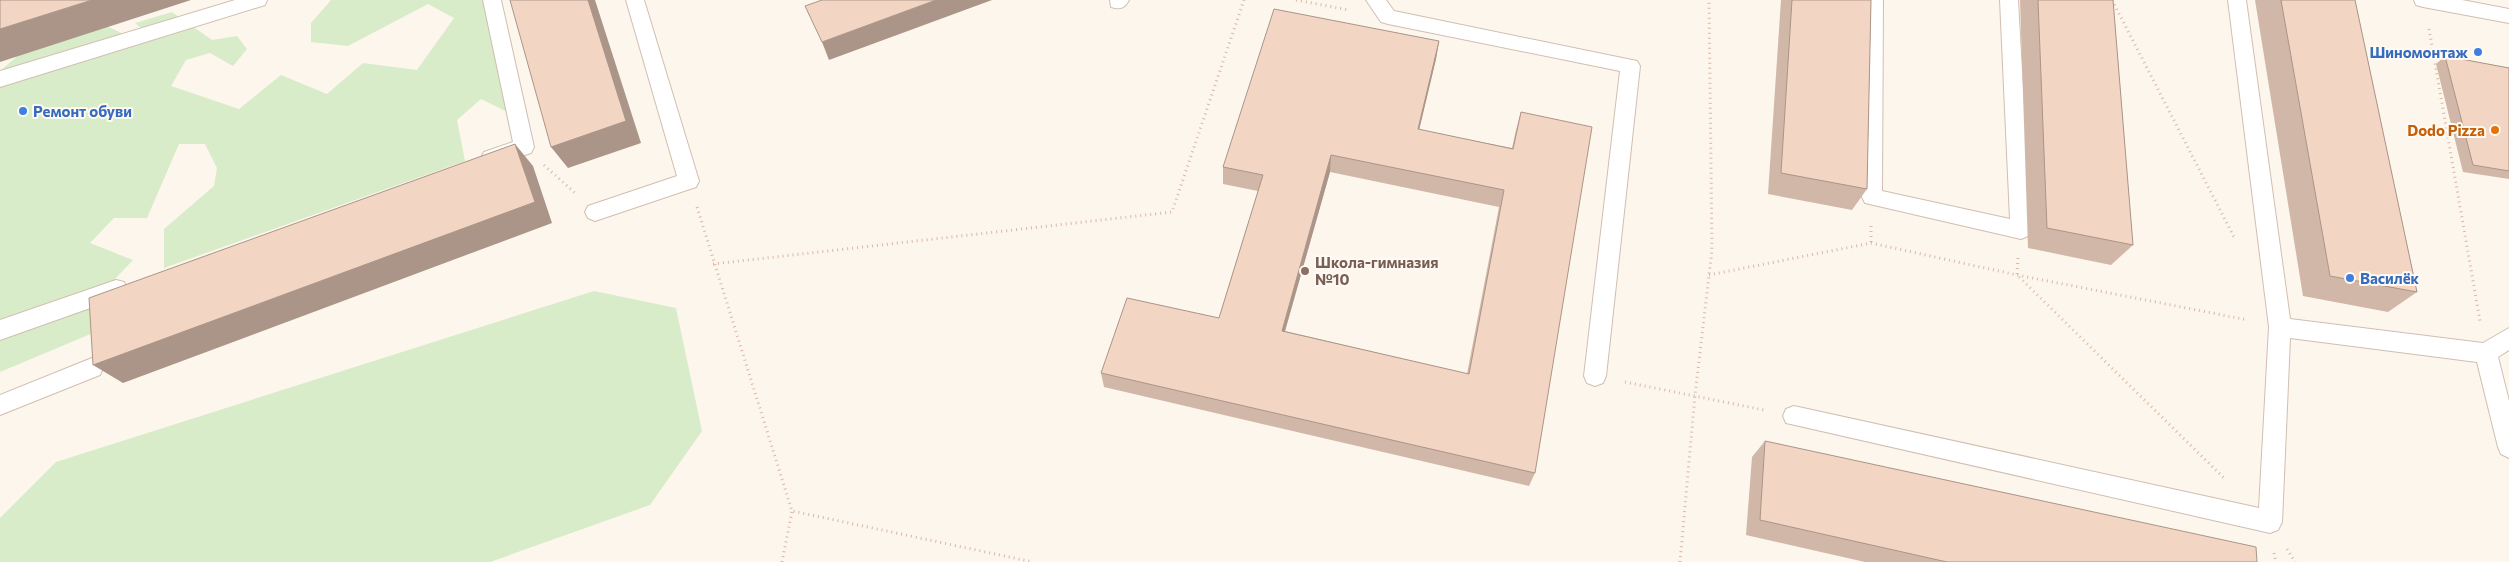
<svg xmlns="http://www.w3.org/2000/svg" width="2509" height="562" viewBox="0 0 2509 562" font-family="Commissioner,sans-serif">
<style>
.green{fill:#d8ecc9}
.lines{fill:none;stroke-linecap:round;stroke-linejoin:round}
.lane-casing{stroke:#d1beb0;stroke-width:2}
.path{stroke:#d9b8a5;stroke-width:3;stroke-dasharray:1 4;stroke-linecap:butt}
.lane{fill:#fff;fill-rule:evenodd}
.wall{fill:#d1b7a8;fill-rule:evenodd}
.shaded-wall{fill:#aa9588}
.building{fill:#f3d5c3;stroke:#aa9588;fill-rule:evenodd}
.shop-dot{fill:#3f7fe0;stroke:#fffaf3;stroke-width:2}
.food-dot{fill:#e8710a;stroke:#fffaf3;stroke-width:2}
.education-dot{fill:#8d6e63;stroke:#fffaf3;stroke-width:2}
.labels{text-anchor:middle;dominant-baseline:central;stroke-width:4;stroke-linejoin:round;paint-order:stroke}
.shop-label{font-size:15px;font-weight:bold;fill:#366cbe;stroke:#fffaf3;text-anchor:start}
.food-label{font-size:15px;font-weight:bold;fill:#c56008;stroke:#fffaf3;text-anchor:end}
.education-label{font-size:15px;font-weight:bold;fill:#785e54;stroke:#fffaf3;text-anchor:start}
</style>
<rect width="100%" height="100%" fill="#fdf6ec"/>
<g class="green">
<path d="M331,0H495L511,45L520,118L481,99L457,120L465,161L164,268V229L214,186L217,168L205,144H179L147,218H114L90,243L133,260L95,300L93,333L0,372V71L37,39L94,20L132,38L145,31L135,23L172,12L212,40L237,36L247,49L233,66L210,53L186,60L171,86L239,109L281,75L327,94L363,63L417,70L454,18L428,4L348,46L311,42V23Z"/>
<path d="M594,291L676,308L702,431L650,505L490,562H0V518L56,462Z"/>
</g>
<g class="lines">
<g class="lane-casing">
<g id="lane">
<path d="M235,0H267L265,5L0,87V71Z"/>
<path d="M483,0H501L534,147L531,153L491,166L484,164L481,158L484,152L513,142Z"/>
<path d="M626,0H644L699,181L696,187L595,221L588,218L585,212L588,206L677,176Z"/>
<path d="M1110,0H1129C1125,8 1120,10 1111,7Z"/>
<path d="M1366,0H1386L1394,11L1637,61L1640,66L1606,376L1603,383L1595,386L1587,383L1584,376L1620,71L1388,24L1381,22Z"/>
<path d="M1865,0H1883L1882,191L2010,219L2000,0H2018L2031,230L2028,236L2021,239L1865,203L1862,197Z"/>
<path d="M2228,0H2246L2290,319L2483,343L2509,328V350L2498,357L2509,401V458L2501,454L2498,447L2477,362L2290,338L2282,522L2278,530L2270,533L1786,423L1783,416L1786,409L1794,406L2259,508L2269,327Z"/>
<path d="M2414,0H2462L2509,9V23L2423,7L2416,5Z"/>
<path d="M116,280L124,282L127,289L124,296L0,340V320Z"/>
<path d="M92,358L100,361L103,368L100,375L0,415V395Z"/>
</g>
</g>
<g class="path">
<path d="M1296,0L1349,10"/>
<path d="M2112,0L2235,239"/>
<path d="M2429,29L2480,321"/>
<path d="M544,165L575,193"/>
<path d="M697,207L792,511L1033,562"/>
<path d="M1871,226V243"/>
<path d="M2018,258L2017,275L2225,479"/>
<path d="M713,264L1172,212L1244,0"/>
<path d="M1709,275L1871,243L2017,275L2248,320"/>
<path d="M1625,382L1764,410"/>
<path d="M2287,549L2295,562"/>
<path d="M2274,553L2276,562"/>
<path d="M782,562L792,511"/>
<path d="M1680,562L1695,395L1712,250L1709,0"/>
</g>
<use href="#lane" class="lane"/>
</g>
<g class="wall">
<path d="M1781,0H1871L1867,189L1852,210L1768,194Z"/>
<path d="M2020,0H2113L2133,245L2111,265L2028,248Z"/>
<path d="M2255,0H2355L2417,292L2388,312L2303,296Z"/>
<path d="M1439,41L1436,59L1419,130L1512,148L1516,130L1521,112L1535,473L1529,486L1104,387L1101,373L1219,318L1258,191L1223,184V167ZM1330,172L1499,207L1467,374L1285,331Z"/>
<path d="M2445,56L2509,68V179L2463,172L2436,64Z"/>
<path d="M1765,441L2257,562H1865L1746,535L1752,457Z"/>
</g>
<g class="shaded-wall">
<path d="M92,0H191L0,62V29Z"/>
<path d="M588,0H595L641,143L568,168L551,147Z"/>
<path d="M936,0H992L829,60L822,42Z"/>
<path d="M1439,41L1436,59L1415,147L1418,129Z"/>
<path d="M515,144L533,166L552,223L123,383L93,365Z"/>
<path d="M1331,155L1330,172L1281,345L1282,331Z"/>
</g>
<g class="building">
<path d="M0,0H92L0,29Z"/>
<path d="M510,0H588L626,121L551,147Z"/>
<path d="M822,0H936L822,42L805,6Z"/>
<path d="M1792,0H1871L1867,189L1781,173Z"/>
<path d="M2038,0H2113L2133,245L2047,228Z"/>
<path d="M2281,0H2355L2417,292L2330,276Z"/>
<path d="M1274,9L1439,41L1418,129L1513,149L1521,112L1592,127L1535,473L1101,373L1127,298L1219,318L1263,175L1223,167ZM1331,155L1504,190L1469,374L1282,331Z"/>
<path d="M2445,56L2509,68V171L2473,165Z"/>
<path d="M515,144L535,202L93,365L89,298Z"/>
<path d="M1765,441L2256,547L2257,562H1947L1760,520Z"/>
</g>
<g class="shop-dot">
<circle cx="2478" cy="52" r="5"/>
<circle cx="23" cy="111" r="5"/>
<circle cx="2350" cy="278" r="5"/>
</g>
<circle class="food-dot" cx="2495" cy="130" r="5"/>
<circle class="education-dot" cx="1305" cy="271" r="5"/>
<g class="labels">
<g class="shop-label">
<text x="2468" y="52" text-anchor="end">Шиномонтаж</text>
<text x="33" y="111">Ремонт обуви</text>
<text x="2360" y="278">Василёк</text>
</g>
<g class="food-label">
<text x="2485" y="130">Dodo Pizza</text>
</g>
<g class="education-label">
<text x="1315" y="262">Школа-гимназия<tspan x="1315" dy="17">№10</tspan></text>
</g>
</g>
</svg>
